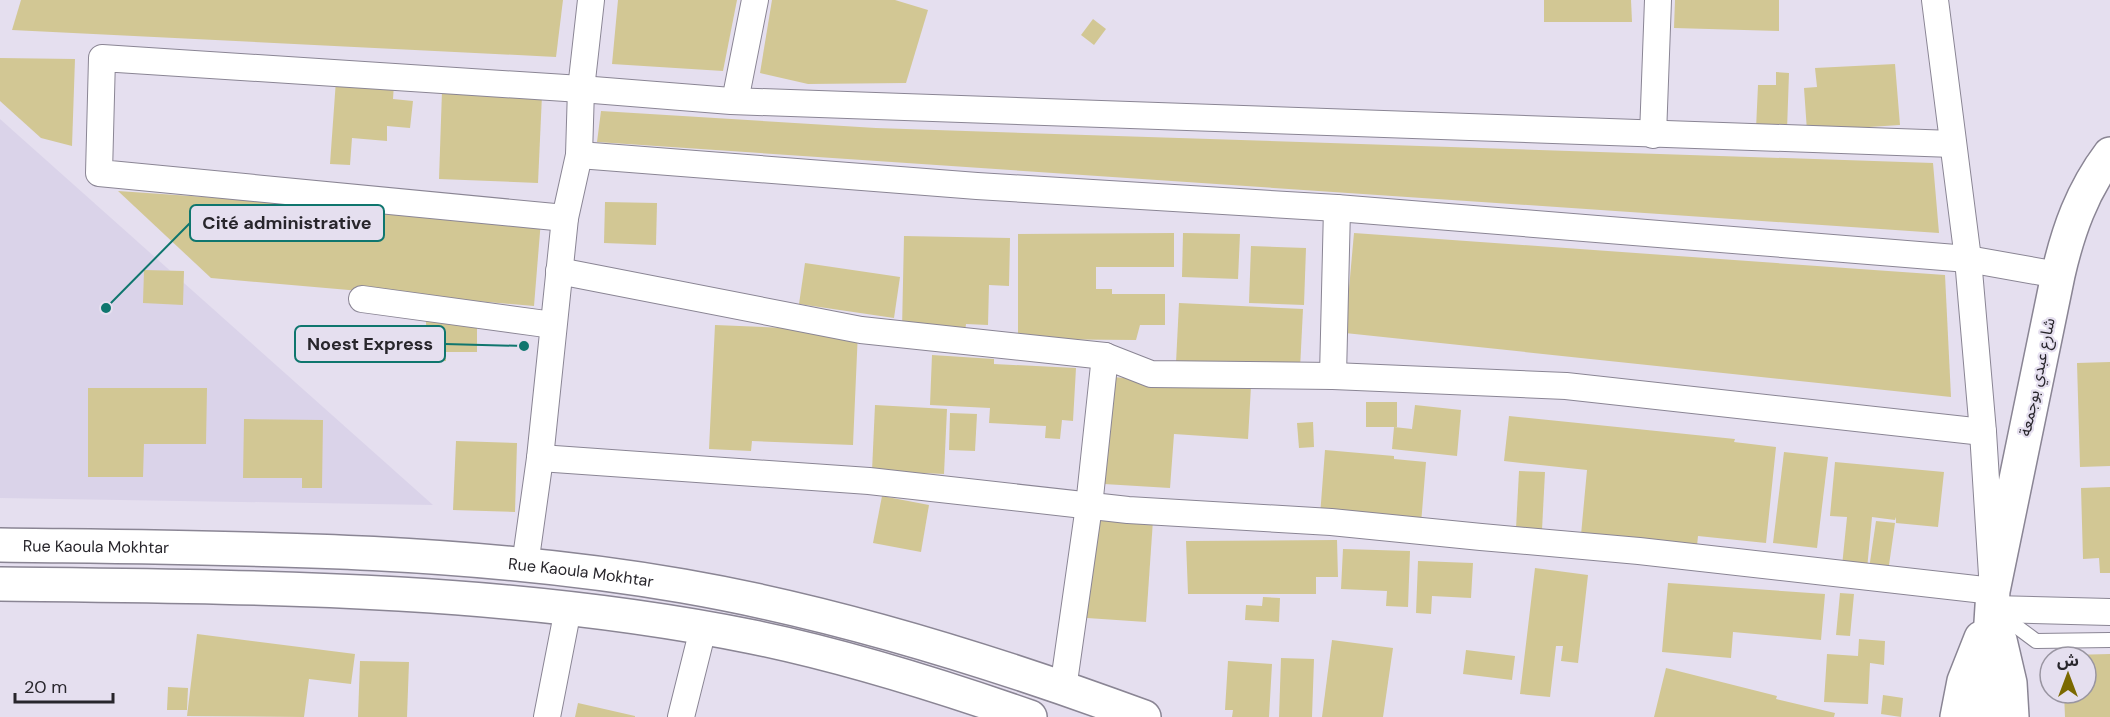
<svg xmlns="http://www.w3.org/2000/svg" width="2110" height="717" viewBox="0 0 2110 717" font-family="'DM Sans','Noto Sans Arabic',sans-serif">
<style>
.built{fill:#dad3e9}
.building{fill:#d2c794}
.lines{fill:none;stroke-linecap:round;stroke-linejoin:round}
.lane-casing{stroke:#8a8594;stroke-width:16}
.street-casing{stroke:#8a8594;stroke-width:28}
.secondary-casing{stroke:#8a8594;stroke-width:36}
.lane{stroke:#fff;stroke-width:14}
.street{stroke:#fff;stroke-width:26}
.secondary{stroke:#fff;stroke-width:33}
.labels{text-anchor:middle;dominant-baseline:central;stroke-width:4.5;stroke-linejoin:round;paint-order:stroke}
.street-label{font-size:16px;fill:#28262c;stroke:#e5dfef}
.leader{fill:none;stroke:#0f766e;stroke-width:2}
.callout-dot{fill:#0f766e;stroke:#e5dfef;stroke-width:2}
.callout{fill:#e5dfef;stroke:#0f766e;stroke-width:2}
.callout-label{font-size:18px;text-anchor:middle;font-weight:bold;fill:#28262c}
</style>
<rect width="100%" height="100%" fill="#e5dfef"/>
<path class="built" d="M0,119L433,505L0,498Z"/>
<g class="building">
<path d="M21,0H563L556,57L12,30Z"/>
<path d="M618,0H737L723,71L612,64Z"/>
<path d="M772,0H895L928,10L906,83L808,84L760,73Z"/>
<path d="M1544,0H1631L1632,22H1544Z"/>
<path d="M1675,0H1779V31L1674,28Z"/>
<path d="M1093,19L1106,29L1094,45L1081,35Z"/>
<path d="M0,58L75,59L72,146L41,138L0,101Z"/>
<path d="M1895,64L1900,125L1807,131L1804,88L1817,87L1815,68Z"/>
<path d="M1776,72L1789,73L1787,130L1756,129L1758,85H1776Z"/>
<path d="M336,80L394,84L393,99L413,101L410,128L387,126V141L352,138L350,165L330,164Z"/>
<path d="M442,91L542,95L538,183L439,179Z"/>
<path d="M601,111L876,128L1933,163L1939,233L597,142Z"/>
<path d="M118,191L541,220L534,306L211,278Z"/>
<path d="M605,202L657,203L656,245L604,243Z"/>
<path d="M1174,233V267H1096V289H1112V294H1165V325H1140L1136,340L1018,339V234Z"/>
<path d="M1183,233L1240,234L1238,279L1182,277Z"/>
<path d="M1354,233L1945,275L1951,397L1345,333Z"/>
<path d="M904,236L1010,238L1009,286L989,285L988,325L966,324L965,332L902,330Z"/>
<path d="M1251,246L1306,248L1304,305L1249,303Z"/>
<path d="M805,263L900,277L894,318L799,304Z"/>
<path d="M144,270L184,271L183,305L143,303Z"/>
<path d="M1179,303L1303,309L1300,369L1176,363Z"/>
<path d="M477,320V352H446V361L427,362L426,321Z"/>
<path d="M715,325L858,331L853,445L752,441L751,451L709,449Z"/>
<path d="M932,355L994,359V364L1076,368L1073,421L1062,420L1060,439L1045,438L1046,426L989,423L990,408L930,405Z"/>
<path d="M2110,362V466L2080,467L2077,363Z"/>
<path d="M1111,377L1251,386L1248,439L1174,434L1170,488L1104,484Z"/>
<path d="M88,388H207L206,444H144L143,477H88Z"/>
<rect x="1366" y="402" width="31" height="25"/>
<path d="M875,405L947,409L944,474L872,471Z"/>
<path d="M1415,405L1461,410L1457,456L1392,449L1394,427L1412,429Z"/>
<path d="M950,413L977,414L975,451L949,450Z"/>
<path d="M1509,416L1735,439L1734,442L1776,447L1766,543L1698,536L1697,546L1581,535L1587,470L1504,461Z"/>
<path d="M244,419L323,420L322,488H302V478H243Z"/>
<path d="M1313,422L1314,447L1299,448L1297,423Z"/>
<path d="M456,441L517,443L515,512L453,510Z"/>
<path d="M1325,450L1394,456V459L1426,462L1421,524L1320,516Z"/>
<path d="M1784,452L1828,457L1817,548L1773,543Z"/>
<path d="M1835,462L1944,472L1938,527L1896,523V517L1895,520L1872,517L1867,569L1842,566L1847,517L1830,516Z"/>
<path d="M1519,471L1545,472L1542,530L1516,529Z"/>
<path d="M2110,487V573H2100L2099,558L2083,559L2081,488Z"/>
<path d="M882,496L929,505L921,552L873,543Z"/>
<path d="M1093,516L1153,520L1146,622L1087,618Z"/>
<path d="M1876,521L1895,523L1888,572L1869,569Z"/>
<path d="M1337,540L1338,577H1316V594H1188L1186,541Z"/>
<path d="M1343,549L1410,551L1408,607L1386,606L1387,591L1341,589Z"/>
<path d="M1418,561L1473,563L1471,598L1432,596L1431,614L1416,613Z"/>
<path d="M1535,568L1588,575L1578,663L1561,661L1563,646H1556L1550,697L1520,694Z"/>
<path d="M1668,583L1825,594L1821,640L1733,632L1731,658L1662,652Z"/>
<path d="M1840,593L1854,594L1850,636L1836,635Z"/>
<path d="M1263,597L1280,598L1279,622L1245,620L1246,605L1262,606Z"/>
<path d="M197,634L355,654L351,684L309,679L304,717L187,716Z"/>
<path d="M1859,639L1885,641L1884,665L1870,663L1868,704L1824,702L1827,654L1858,656Z"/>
<path d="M1332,640L1393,648L1383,717H1322Z"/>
<path d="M1466,650L1515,656L1512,680L1463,674Z"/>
<path d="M2110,654V717H2065L2064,693H2086V657H2071V655Z"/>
<path d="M1281,658L1314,659L1312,717H1279Z"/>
<path d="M360,661L409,662L407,717H358Z"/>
<path d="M1228,661L1272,664L1269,717H1232L1233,710H1225Z"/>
<path d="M1666,668L1777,696L1776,699L1835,713L1834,717H1654Z"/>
<path d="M168,687L188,688L187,710H167Z"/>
<path d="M1883,695L1903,698L1901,717L1881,714Z"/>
<path d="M578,703L635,716V717H575Z"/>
</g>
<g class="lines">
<g class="lane-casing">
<path id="lane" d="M1997,612L2036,641L2110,640"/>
</g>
<g class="street-casing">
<g id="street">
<path d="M735,101L755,0"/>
<path d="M1653,135L1658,0"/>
<path d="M579,155L977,186L1337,208L1968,259L2058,275"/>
<path d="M565,218L99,173L102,58L581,89L731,101L1953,144"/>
<path d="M559,271L861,330L1105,356L1151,374L1333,376L1566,386L1983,432"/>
<path d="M362,299L553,325"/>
<path d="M1333,376L1337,208"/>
<path d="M540,458L869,481L1128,510L1331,522L1481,537L1639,551L1993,591L1983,432L1968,259L1935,0"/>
<path d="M525,565L540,458L565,218L579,155L581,89L591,0"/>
<path d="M1993,609L2110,612"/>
<path d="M1063,689L1089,506L1105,356"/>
<path d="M547,717L568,609"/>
<path d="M681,717L703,629"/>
</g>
</g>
<g class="secondary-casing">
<g id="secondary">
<path id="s1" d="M0,545C228,548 457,547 683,586C839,613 995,662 1144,717"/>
<path d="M0,584C252,587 505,587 753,637C846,656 941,686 1030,717"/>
<path d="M2000,640L2010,683L2012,717"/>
<path d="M1957,717L1964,681L1981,638"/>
<path d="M1985,717L1993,591L2058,275C2068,231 2082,191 2110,154"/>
</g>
</g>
<use href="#lane" class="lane"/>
<use href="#street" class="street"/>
<use href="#secondary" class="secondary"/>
</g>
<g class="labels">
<g class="street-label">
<text transform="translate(2037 377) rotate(-78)">شارع عبدي بوجمعة</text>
<text stroke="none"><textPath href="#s1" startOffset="96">Rue Kaoula Mokhtar</textPath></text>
<text stroke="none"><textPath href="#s1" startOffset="582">Rue Kaoula Mokhtar</textPath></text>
</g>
</g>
<path class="leader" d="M106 308L190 223M524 346L445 344"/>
<g class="callout-dot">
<circle cx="106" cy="308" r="6"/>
<circle cx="524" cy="346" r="6"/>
</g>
<g class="callout">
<rect x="190" y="205" width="194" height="36" rx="6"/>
<rect x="295" y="326" width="150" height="36" rx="6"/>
</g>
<g class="callout-label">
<text x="287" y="229">Cité administrative</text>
<text x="370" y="350">Noest Express</text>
</g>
<g transform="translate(2068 675)"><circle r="28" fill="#e5dfef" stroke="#9995a1" stroke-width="1.5"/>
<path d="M0-4.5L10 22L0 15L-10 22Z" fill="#7b6900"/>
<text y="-9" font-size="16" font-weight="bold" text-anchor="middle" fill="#28262c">ش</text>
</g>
<path d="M15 693v9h98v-9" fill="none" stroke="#28262c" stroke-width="3"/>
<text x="24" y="693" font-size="18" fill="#28262c" stroke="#e5dfef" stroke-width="4.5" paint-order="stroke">20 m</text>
</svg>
